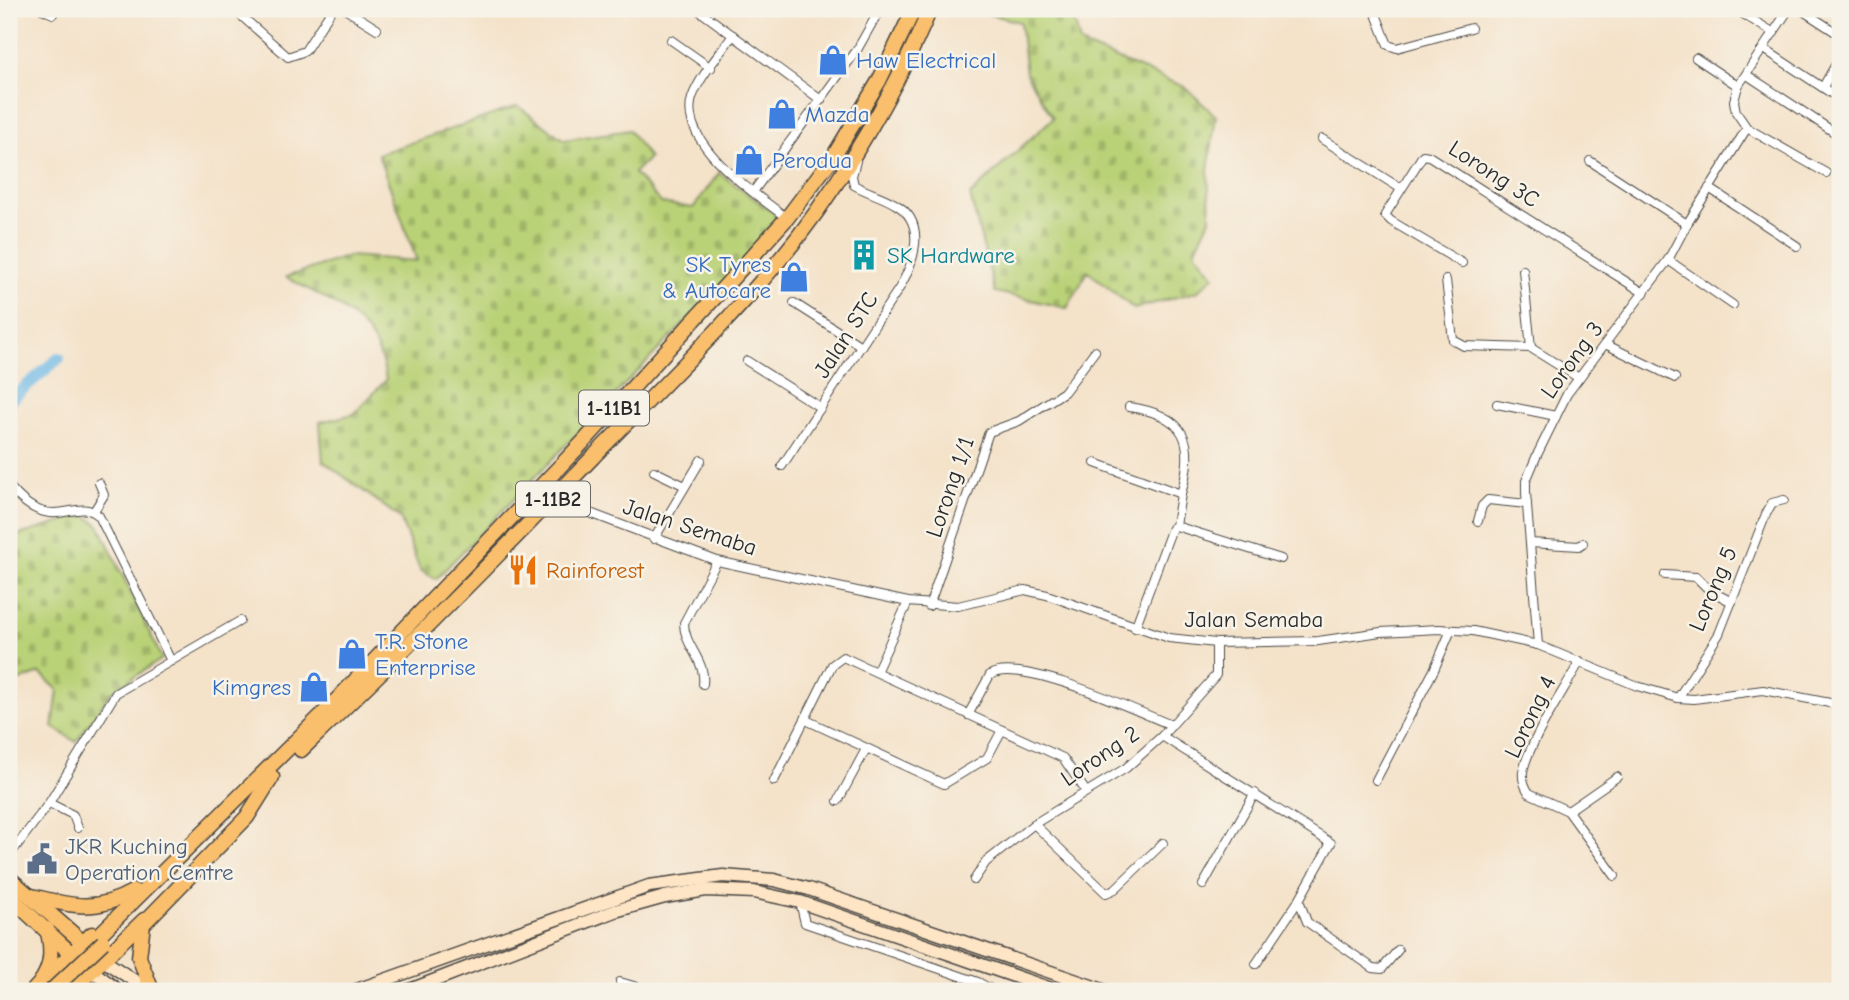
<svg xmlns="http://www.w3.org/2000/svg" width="1849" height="1000" viewBox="0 0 1849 1000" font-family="'Comic Neue',sans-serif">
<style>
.cemetery{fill:url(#cemetery-stones);stroke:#727e51;stroke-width:2}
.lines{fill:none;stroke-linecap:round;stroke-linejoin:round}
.river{stroke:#6bb7e5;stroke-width:12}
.street-casing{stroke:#494643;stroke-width:10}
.secondary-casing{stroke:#494643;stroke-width:15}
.highway-casing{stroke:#494643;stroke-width:17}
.street{stroke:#fff;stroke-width:8}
.secondary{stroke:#fde5c5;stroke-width:12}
.highway{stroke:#f9bf6d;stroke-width:14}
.highway-bridge-casing{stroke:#494643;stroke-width:17;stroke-linecap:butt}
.highway-bridge{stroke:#f9bf6d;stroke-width:14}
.labels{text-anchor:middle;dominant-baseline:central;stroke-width:5;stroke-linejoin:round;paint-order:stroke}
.shield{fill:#f7f3e8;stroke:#686764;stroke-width:2}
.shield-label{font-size:21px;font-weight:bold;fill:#2b2b2b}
.shop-label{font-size:23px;fill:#366cbe;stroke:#f7f3e8;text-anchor:start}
.street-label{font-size:23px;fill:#2b2b2b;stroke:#f7f3e8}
.culture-label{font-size:23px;fill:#0d838f;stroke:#f7f3e8;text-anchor:start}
.food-label{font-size:23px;fill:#c56008;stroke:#f7f3e8;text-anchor:start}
.service-label{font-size:23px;fill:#4e5e75;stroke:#f7f3e8;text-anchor:start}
</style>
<defs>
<pattern id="cemetery-stones" width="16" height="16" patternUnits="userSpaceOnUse" patternTransform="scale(1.75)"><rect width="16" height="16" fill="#b9d277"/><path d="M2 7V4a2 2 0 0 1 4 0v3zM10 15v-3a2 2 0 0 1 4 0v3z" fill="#9fb467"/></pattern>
</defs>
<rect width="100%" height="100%" fill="#f7f3e8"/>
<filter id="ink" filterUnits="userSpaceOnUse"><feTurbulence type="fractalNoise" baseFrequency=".0143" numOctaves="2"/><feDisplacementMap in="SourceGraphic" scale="14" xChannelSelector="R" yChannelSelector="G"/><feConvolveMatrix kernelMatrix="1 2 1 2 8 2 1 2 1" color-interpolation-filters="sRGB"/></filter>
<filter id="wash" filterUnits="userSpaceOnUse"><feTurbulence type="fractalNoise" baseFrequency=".00686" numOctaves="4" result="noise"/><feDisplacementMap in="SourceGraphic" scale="28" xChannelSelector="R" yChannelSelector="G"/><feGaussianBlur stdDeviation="1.57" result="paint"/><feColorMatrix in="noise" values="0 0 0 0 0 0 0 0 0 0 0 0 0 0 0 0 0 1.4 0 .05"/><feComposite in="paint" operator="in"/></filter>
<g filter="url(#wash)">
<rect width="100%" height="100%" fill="#f4e2c9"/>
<g class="cemetery">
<path d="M981,9H1072L1080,44L1185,87L1216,116L1208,170L1210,219L1195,251L1214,276L1198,291L1134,309L1088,271L1067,308L995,292L970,195L1053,118L1026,74L1020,22L989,14Z"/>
<path d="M518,106L564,140L629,130L649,158L634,173L661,203L693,208L719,173L778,216L736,270L436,579L420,570L400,518L323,461L320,422L354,414L386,380C377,317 335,305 286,277L349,256L417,261L378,154Z"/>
<path d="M85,515L99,525L162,659L111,692L76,742L53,727L58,690L40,673L9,685V538Z"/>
</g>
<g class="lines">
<path class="river" d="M9,401L59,358"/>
</g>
</g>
<g filter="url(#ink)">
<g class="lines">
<g class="street-casing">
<g id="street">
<path d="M42,9L53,14"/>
<path d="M345,9L377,29"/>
<path d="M697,9L821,100"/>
<path d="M1374,9L1388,45L1397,48L1471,28"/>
<path d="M1735,9L1774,33"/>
<path d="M1789,9L1738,86L1734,101L1736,112L1747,128L1826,173"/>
<path d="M1800,9L1840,35"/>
<path d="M238,13L288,57L305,51L332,9"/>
<path d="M733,35C720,54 699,77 692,98C678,144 757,195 787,218"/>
<path d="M671,40L711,68"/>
<path d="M1764,49L1840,99"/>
<path d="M1696,58L1738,86"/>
<path d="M1747,75L1837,134"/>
<path d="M1823,87L1840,57"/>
<path d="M1322,139L1400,188"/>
<path d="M1590,161L1687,224"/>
<path d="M1709,188L1797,246"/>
<path d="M753,192L857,50L880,9"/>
<path d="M1668,260L1733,305"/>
<path d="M1462,263L1391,221L1385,215L1423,155L1429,156L1644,293"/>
<path d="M1523,270L1531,348"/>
<path d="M1446,280L1453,340L1464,346L1531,348L1579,378"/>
<path d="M794,303L861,346"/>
<path d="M1607,345L1675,378"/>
<path d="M747,361L821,408"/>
<path d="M1497,404L1556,416"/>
<path d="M1129,407C1187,415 1196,442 1181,494"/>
<path d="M1095,463L1181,494L1176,526"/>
<path d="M782,466L900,287C914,262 928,222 895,204C882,196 868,193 854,185L852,176L856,161"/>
<path d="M654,471L685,486"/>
<path d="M9,486C52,539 75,494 99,516L171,661"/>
<path d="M553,499L717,561L908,602L958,606L1025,590L1047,595L1169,638L1216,643L1318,641L1381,632L1439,629L1473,631L1538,645L1637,686L1678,698L1694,699L1763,690L1840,705"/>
<path d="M94,511L104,495L99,483"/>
<path d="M1478,521L1482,506L1488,500L1527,504"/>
<path d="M654,539L701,460"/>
<path d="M1530,543L1579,546L1583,543"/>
<path d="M1665,575L1696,577L1709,590L1732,602"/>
<path d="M929,606L989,432L1019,421L1064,392L1095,351"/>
<path d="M1135,628L1172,528L1176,526L1281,559"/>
<path d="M1538,645L1526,493V481L1537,455L1567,394L1668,260L1687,224L1747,128"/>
<path d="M1580,661C1565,689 1528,743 1523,772C1522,780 1525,787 1529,793L1568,811L1615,876"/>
<path d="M877,670L908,602"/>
<path d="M703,684C706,660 684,646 684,623L717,561"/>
<path d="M1678,698L1719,634L1766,514L1772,503L1784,500"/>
<path d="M968,715L990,675C1020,656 1137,711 1171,725"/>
<path d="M806,720L944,784L987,758L1002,730"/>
<path d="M1162,736L1331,843L1299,900L1256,964"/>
<path d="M1376,780L1434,670L1451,630"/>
<path d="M774,781L832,665L843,657L1063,758L1085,790"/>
<path d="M838,801L866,749"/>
<path d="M49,803L73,815L78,828"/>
<path d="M1568,811L1617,777"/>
<path d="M1034,824L1106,893L1115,889L1163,843"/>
<path d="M9,856L49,803L116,693L240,621"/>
<path d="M974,880L986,862L1034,824L1126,768L1162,736L1216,675V643"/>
<path d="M1203,885L1255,793"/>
<path d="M1299,900L1307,922L1373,968L1382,969L1398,950"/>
<path d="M800,902L805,923L978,982L994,991"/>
<path d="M620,982L637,987L639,991"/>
</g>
</g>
<g class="secondary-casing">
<g id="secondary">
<path d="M103,960L150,991"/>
<path d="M92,971L119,991"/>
<path d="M354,991L649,886L723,876L774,880L809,889L1106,991"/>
<path d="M407,991L615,911L665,897L706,890L754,892L800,902L1057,991"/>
</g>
</g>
<g class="highway-casing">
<g id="highway">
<path d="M301,750C400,655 497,557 592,458C662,386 736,316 798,237C847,173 899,84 930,9"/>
<path d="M9,878L103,960"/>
<path d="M9,896L77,959"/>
<path d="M32,896C72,906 96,913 134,891"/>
<path d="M88,946L328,709L586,439L787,218L835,154L879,81L914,9"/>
<path d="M46,978L92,934"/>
<path d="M33,991C51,973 54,954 47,929"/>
<path d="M71,991L144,920"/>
<path d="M152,991L139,957L143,924L247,817L272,777"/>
</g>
</g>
<use href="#street" class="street"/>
<use href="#secondary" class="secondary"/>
<use href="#highway" class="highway"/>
<g class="highway-bridge-casing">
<path id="highway-bridge" d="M51,991L103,942"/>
</g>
<use href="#highway-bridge" class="highway-bridge"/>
</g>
</g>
<defs>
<g id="shop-bare" transform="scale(2.415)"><path d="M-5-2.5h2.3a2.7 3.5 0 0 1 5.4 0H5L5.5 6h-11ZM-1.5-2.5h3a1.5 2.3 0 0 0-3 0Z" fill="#3f7fe0" stroke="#f7f3e8" stroke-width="2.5" paint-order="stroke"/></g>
<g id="building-bare" transform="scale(2.415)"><path d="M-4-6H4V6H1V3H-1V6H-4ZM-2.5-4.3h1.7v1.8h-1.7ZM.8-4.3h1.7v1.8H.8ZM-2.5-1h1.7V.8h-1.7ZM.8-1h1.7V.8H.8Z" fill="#0f9aa8" stroke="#f7f3e8" stroke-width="2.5" paint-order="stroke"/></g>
<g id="restaurant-bare" transform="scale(2.415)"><path d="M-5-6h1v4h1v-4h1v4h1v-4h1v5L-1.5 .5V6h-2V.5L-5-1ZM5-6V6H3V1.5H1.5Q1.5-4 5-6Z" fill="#e8710a" stroke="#f7f3e8" stroke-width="2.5" paint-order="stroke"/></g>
<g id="civic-bare" transform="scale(2.415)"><path d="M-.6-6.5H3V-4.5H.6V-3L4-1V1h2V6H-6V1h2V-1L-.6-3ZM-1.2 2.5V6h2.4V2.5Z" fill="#5c6f8a" stroke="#f7f3e8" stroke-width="2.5" paint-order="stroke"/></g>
</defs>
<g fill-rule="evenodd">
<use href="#shop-bare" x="833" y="60"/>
<use href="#shop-bare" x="782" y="114"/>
<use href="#shop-bare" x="749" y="160"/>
<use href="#building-bare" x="864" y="255"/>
<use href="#shop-bare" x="794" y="277"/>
<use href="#restaurant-bare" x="523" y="570"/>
<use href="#shop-bare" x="352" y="654"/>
<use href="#shop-bare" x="314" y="687"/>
<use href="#civic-bare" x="42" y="859"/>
</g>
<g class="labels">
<g class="shield">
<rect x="579" y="390.5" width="70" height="35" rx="5"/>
<rect x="516" y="481.5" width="74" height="35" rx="5"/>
</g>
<g class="shield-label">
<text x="614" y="408">1-11B1</text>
<text x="553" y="499">1-11B2</text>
</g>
<g class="shop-label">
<text x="856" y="60">Haw Electrical</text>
<text x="805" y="114">Mazda</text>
<text x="772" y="160">Perodua</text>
<text x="771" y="264" text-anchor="end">SK Tyres<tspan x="771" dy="26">&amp; Autocare</tspan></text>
<text x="375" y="641">T.R. Stone<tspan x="375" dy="26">Enterprise</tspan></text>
<text x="291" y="687" text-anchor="end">Kimgres</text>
</g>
<g class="street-label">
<text transform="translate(1494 174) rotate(33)">Lorong 3C</text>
<text transform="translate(846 335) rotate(-57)">Jalan STC</text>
<text transform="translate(1572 360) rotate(-54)">Lorong 3</text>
<text transform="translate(950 487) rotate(-71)">Lorong 1/1</text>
<text transform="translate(690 527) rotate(18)">Jalan Semaba</text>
<text transform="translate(1713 589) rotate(-67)">Lorong 5</text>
<text x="1254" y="619">Jalan Semaba</text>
<text transform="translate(1530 717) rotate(-64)">Lorong 4</text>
<text transform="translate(1100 756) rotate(-34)">Lorong 2</text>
</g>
<g class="culture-label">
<text x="887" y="255">SK Hardware</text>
</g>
<g class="food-label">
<text x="546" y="570">Rainforest</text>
</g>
<g class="service-label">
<text x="65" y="846">JKR Kuching<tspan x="65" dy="26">Operation Centre</tspan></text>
</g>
</g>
<rect width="1849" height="1000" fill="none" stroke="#f7f3e8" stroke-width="35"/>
</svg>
